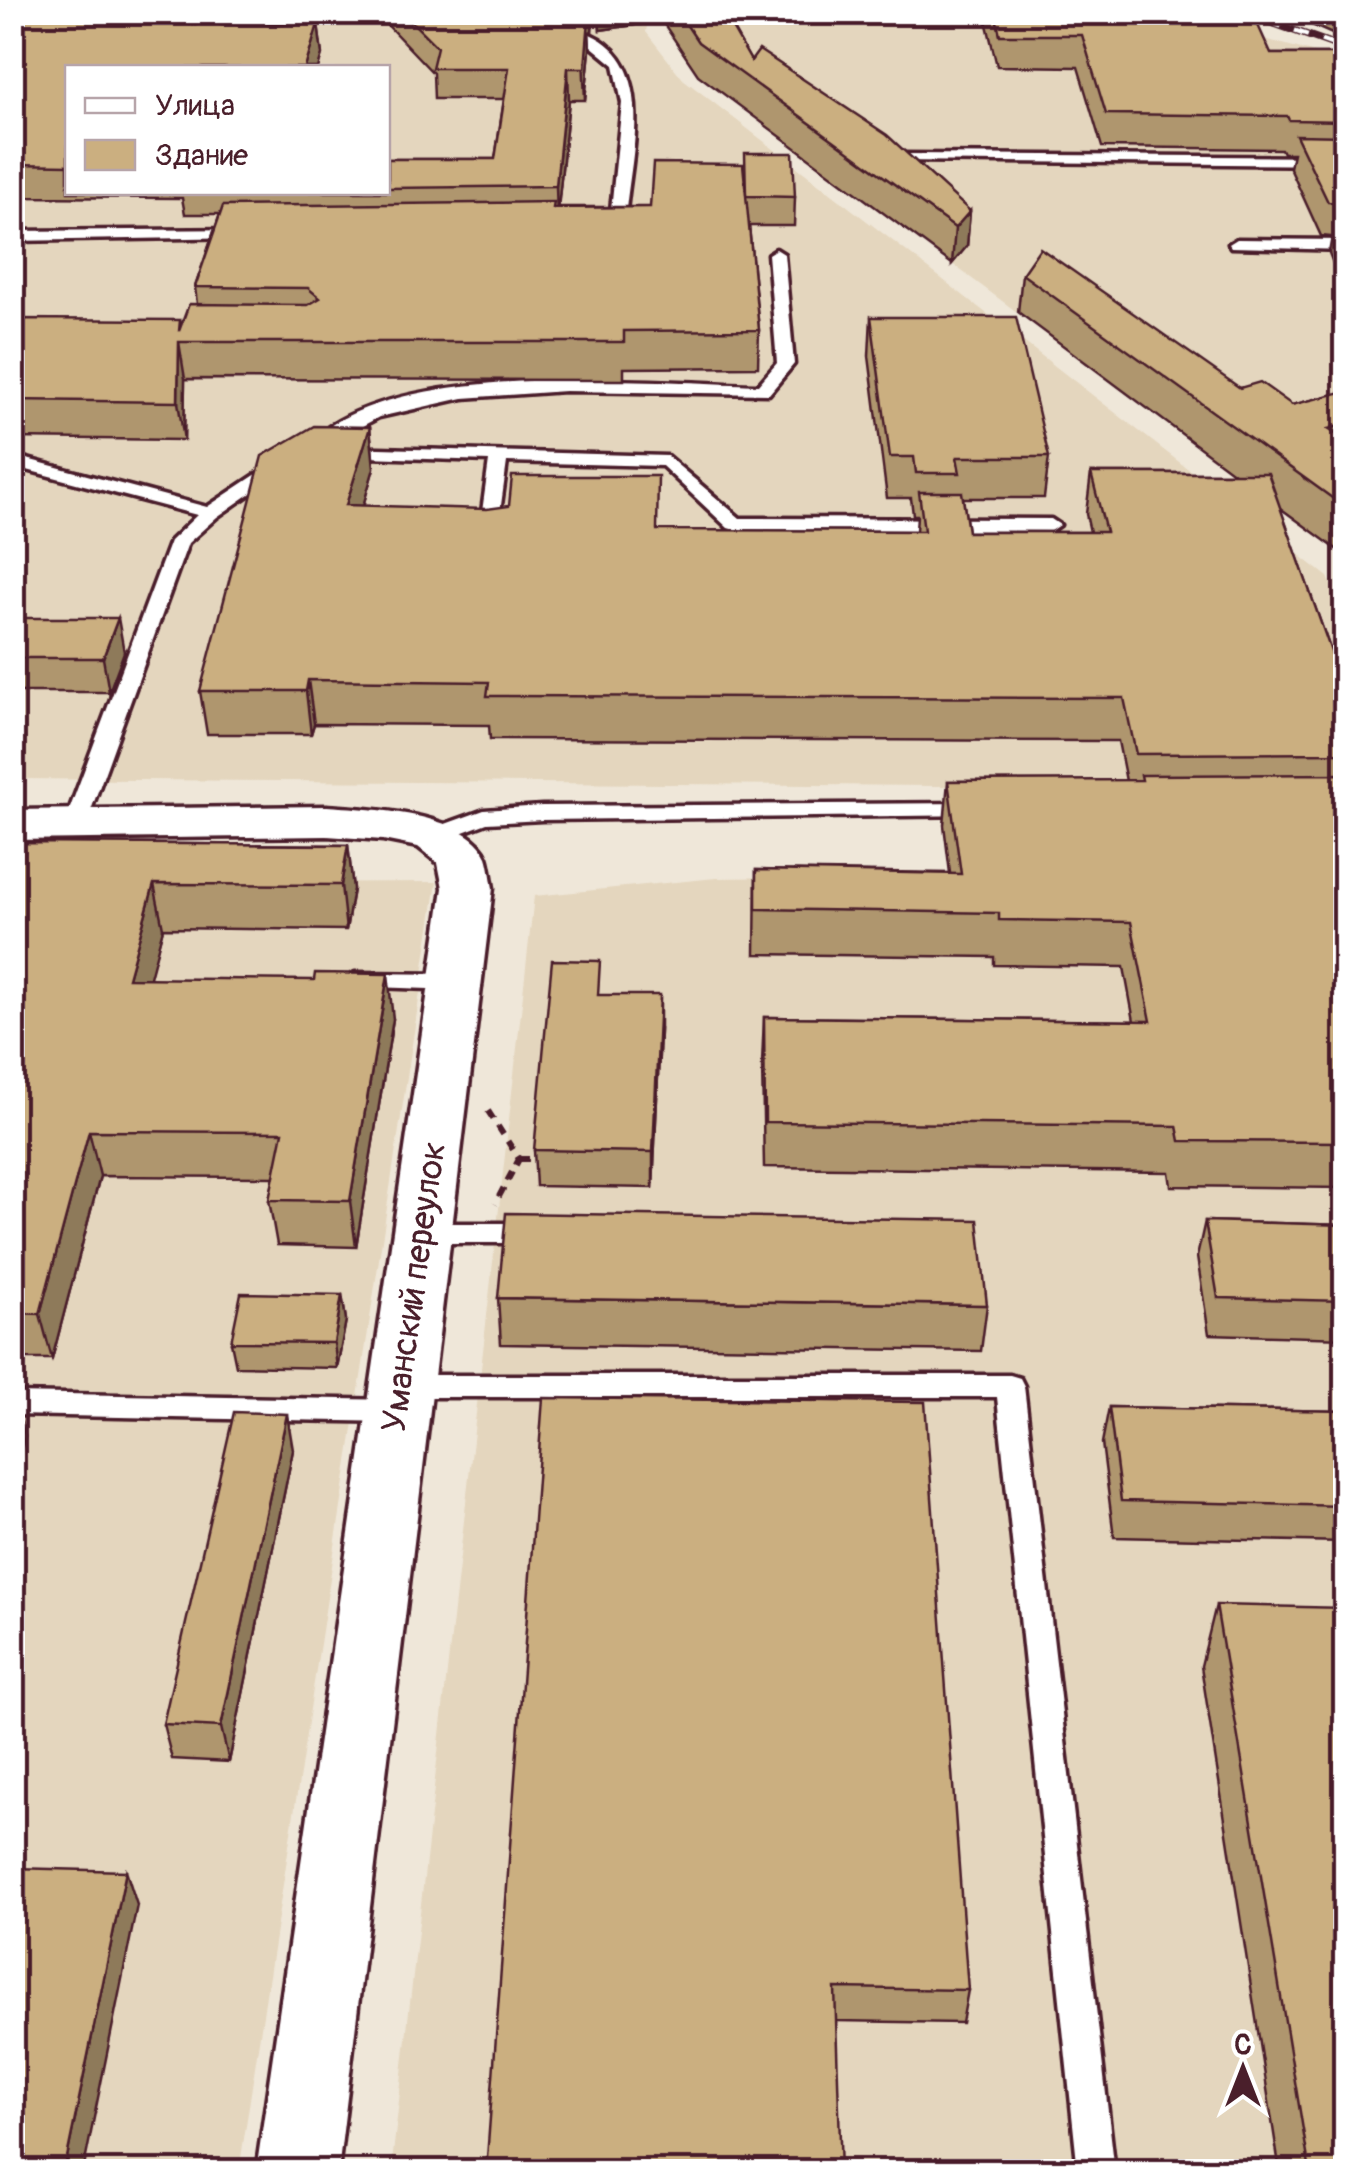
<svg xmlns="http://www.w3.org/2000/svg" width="1358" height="2184" viewBox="0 0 1358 2184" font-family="Pangolin,sans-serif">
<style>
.built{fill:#e4d6be;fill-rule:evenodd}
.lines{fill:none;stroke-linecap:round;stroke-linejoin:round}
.lane-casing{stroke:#4a1f2b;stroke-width:7}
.secondary-casing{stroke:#4a1f2b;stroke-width:7}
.path{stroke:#4a1f2b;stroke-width:6;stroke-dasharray:10 8;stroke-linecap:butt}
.lane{fill:#fff;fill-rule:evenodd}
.secondary{fill:#fff;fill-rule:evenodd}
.rail-casing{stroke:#4a1f2b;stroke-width:8}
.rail{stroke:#fff;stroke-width:5;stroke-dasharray:14;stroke-linecap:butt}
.wall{fill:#af966e;stroke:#4a1f2b;stroke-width:2.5}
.shaded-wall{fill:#8e7a5a;stroke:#4a1f2b;stroke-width:2.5}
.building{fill:#cbaf80;stroke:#4a1f2b;stroke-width:2.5}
.labels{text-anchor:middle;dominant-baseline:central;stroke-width:8;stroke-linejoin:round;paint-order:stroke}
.street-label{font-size:35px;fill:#4a1f2b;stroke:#fff}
</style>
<rect width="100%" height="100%" fill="#efe7d9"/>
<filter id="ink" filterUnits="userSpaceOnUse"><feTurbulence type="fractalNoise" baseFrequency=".01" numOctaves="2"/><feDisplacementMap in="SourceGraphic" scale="20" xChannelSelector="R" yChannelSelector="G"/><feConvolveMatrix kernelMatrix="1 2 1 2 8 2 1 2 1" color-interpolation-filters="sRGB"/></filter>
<g filter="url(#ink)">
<g class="built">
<path d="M659,12L1169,13L1345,61V556L698,75Z"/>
<path d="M13,13H649L646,32L683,79L1328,577L1345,619V789L13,779ZM68,68H388V192H68Z"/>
<path d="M1345,870V2171L391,2172L534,896L716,878Z"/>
<path d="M437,882L239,2171H13L12,884Z"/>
</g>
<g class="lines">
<g class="lane-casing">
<g id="lane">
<path d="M590,34C658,64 631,154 626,212C615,224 603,231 587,228V222L599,219L611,210L622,103L614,65L585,41V35Z"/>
<path d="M901,154L1346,157V165L896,161V155Z"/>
<path d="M252,229L255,232L247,237L12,241V231Z"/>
<path d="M1237,239L1346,240V250L1231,247L1229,244Z"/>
<path d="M776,249L784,254L794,364L769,394L565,391L463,398L379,417L325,446H313L310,442C394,359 646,382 758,385L777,363L768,254Z"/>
<path d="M343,447L667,456L740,518L1051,519L1060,525L1051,531L735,530L728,528L662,466L507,462L496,541L487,547L478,541L489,461L337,456V448Z"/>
<path d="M12,455L207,507L275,462L281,461L290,466L217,517L188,543L86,824L75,831L64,824L170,541L197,515L12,466Z"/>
<path d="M976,803L987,810L984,815L542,820L487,823L434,843L423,836L426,831L484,810L542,806Z"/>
<path d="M355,973L456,974L468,982L456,990L347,986L343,981Z"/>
<path d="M421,1223H536L545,1226L549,1233L545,1240L536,1243H421L412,1240L408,1233L412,1226Z"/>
<path d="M400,1375H1010L1020,1378L1024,1386L1115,2172H1078L997,1397H400L390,1394L386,1386L390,1378Z"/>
<path d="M12,1393L397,1400L407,1403L411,1411L407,1419L397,1422L12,1415Z"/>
</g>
</g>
<g class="secondary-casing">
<path id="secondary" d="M327,806C368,809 468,812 487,857C490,866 491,878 493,888L338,2172H256L443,888L438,863L418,847L383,840L327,836L12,840V810Z"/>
</g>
<g class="path">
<path d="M488,1111L519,1159L495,1204"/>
<path d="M519,1159H535"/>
</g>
<use href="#lane" class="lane"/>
<use href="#secondary" class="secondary"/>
<g class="rail-casing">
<path id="rail" d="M1242,12L1346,49"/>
</g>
<use href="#rail" class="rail"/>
</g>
<g class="wall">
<path d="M18,12H180L182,24H318L322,55L318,68H68V192H388V159H495L504,99H434L433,73L375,12H593L592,31L589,32L590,50L585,100H569L558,207H650L745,181L795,197L794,226H749L759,330L758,367L624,368V380L185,379L184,440L12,438V319L181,327L197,304L195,287L220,214H185L182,198L12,197V24Z"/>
<path d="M599,12H723L751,61L970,211L967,246L952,264L698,75L662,21L600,30Z"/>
<path d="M984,12H1167L1271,54H1346V289H1343L1329,253L1332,237L1321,236L1290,168L1293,153H1283L1281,149L1102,147L1078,67L997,66Z"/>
<path d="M1282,12H1346V40Z"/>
<path d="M1022,274L1240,388L1292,405L1346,391V556L1280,508L1346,694V1188L1171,1186L1169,1172L764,1167L762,1063L764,1017L1134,1021L1124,967L994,965V957L755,954L756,870L950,873L944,825L948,781H1126L1118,741L490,739L489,725L314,724L311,734H207L200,691L370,427L374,468L363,506L658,530L916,531L917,515H913L911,498H887L869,356L871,317L1049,457L1044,498H963L968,532H1090L1086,514L1091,473H1234L1018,312Z"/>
<path d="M12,618L124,652L109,692H12Z"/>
<path d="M12,843L348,845L353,889L346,930L163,928L149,978L393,1019L356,1247L277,1245L269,1200L274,1177L100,1176L52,1359H12Z"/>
<path d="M660,1031L653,1188L536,1186L534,1150Z"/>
<path d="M1205,1221L1346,1225V1338L1209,1334L1197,1257Z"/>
<path d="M342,1295L346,1320L337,1368L236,1366L231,1342Z"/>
<path d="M498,1298L987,1305L981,1351L501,1344Z"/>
<path d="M543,1398L968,1990L962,2023L836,2021Z"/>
<path d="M1109,1407L1346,1411V1542L1114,1537L1102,1443Z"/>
<path d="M293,1450L229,1762L172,1759L163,1724Z"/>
<path d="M1216,1605L1346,2172H1280L1201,1666Z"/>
</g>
<g class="shaded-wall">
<path d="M178,12H180L184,38L174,24Z"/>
<path d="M581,12H593L592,31L589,32L590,50L585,100Z"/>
<path d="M599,12H662V21L600,30Z"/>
<path d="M318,24L322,55L318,68H305Z"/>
<path d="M568,68L569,100L557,219L556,186Z"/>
<path d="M970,211L967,246L952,264L955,228Z"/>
<path d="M179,342L185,379L184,440L178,402Z"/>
<path d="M1346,424V462L1328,429Z"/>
<path d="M370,427L374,468L351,547L346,505Z"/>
<path d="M118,618L124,652L109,692L103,658Z"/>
<path d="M308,680L314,724L311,734L306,691Z"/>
<path d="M348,845L353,889L346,930L341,885Z"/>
<path d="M154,884L163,928L138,1023L128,978Z"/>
<path d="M388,974L393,1019L356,1247L350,1201Z"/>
<path d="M660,995V1031L653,1188V1152Z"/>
<path d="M89,1131L100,1176L52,1359L40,1314Z"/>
<path d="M342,1295L346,1320L337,1368L334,1343Z"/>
<path d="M15,1400L25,1436L12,1484V1409Z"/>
<path d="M287,1414L293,1450L229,1762L221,1727Z"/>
<path d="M126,1871L137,1905L83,2172H64Z"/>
</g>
<g class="building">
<path d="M18,12H178L174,24H318L305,68H68V165L12,164V24Z"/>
<path d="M402,12H582L589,19L585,68H568L556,186L388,188V159H495L509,68H432L437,47Z"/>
<path d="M678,12H723L751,61L759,50L887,135L970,211L955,228L698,42Z"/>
<path d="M995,12H1167V14H1253L1271,54H1346V121L1289,120L1287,116L1106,114L1082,35H1000Z"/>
<path d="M1296,135L1346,136V203L1328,202Z"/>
<path d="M745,153H793L795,197L746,196Z"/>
<path d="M653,163L743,164L759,330L624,331V342H179L178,402L12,400V319L180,320L179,331L189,304L308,305L320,298L308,288L195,287L223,206L554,202L553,208L650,207Z"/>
<path d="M1335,219H1346V244Z"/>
<path d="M1040,248L1240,388L1260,382L1292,405L1346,391V424L1328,429L1346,441V508L1022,274Z"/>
<path d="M871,317H1016L1049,457H957L960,473H916L914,457H890Z"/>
<path d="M314,426L370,427L346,505L487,509L509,506L512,476H658L657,530L924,531L919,492H962L968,532H1106L1091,473H1268L1346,694V753L1136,754L1124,698L487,696L489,682L308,680L306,691H200L262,456Z"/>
<path d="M12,618H118L103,658H12Z"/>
<path d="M1346,774V1142L1180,1141L1177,1126L765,1122L764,1017L1151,1021L1131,922L999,920V913L756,909V870L961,874L948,781L1142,780L1141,775Z"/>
<path d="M12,843L348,845L341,885L154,884L128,978L314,980L315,973L388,974L350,1201L269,1200L283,1132L89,1131L40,1314L12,1313Z"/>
<path d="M552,960L600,961L598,995H660L653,1152L534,1150Z"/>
<path d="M506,1213L978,1220L987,1305L498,1298Z"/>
<path d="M1205,1221L1346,1225V1301L1218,1298Z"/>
<path d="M241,1293L342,1295L334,1343L231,1342Z"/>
<path d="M543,1398L925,1402L968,1990L835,1988L841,2172H486Z"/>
<path d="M1109,1407L1346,1411V1506L1121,1501Z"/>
<path d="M234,1412L287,1414L221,1727L163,1724Z"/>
<path d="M1216,1605L1346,1608V2172H1310Z"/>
<path d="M13,1868L126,1871L64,2172H12Z"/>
</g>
</g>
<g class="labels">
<g class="street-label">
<text transform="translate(414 1287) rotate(-82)">Уманский переулок</text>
</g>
</g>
<rect width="1358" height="2184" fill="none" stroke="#fff" stroke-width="50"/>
<rect x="25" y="25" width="1308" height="2134" fill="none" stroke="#4a1f2b" stroke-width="4" filter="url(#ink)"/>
<rect x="65" y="65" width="325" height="130" fill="#ffffff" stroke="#b7a5aa" stroke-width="2.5"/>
<rect x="85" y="98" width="50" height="15" fill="#ffffff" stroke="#b7a5aa" stroke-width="2.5"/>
<text x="155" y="115" font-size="30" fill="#4a1f2b">Улица</text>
<rect x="85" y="140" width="50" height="30" fill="#cbaf80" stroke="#b7a5aa" stroke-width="2.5"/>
<text x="155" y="165" font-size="30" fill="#4a1f2b">Здание</text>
<g transform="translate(1243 2069)" stroke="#ffffff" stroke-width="8" paint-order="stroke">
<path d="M0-8L18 38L0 25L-18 38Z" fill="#4a1f2b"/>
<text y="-15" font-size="28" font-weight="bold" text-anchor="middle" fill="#4a1f2b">С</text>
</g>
</svg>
